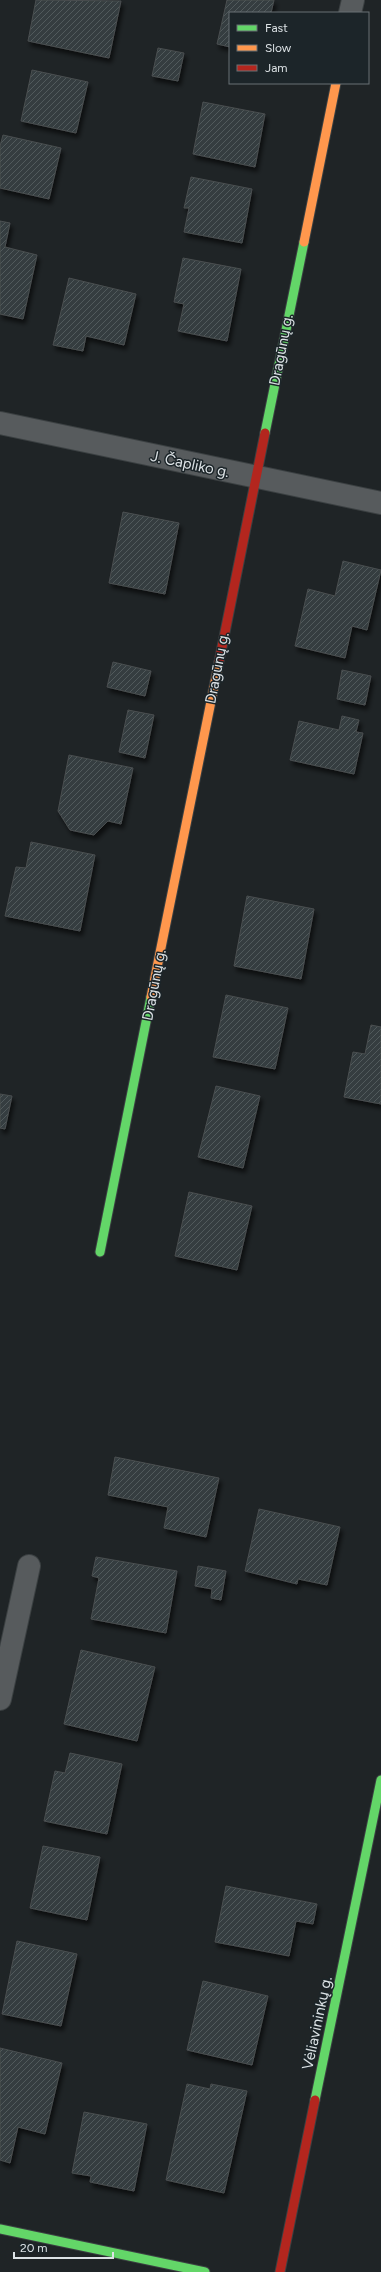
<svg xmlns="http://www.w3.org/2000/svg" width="381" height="2272" viewBox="0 0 381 2272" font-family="Figtree,sans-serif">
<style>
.building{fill:url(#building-hatch);stroke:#4a4e50;filter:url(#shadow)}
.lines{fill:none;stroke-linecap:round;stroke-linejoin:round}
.street-casing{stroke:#3b4042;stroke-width:24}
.fast-casing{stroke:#3b4042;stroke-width:11}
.slow-casing{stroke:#3b4042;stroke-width:11}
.jam-casing{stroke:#3b4042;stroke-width:11}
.street{stroke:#575b5d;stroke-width:22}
.fast{stroke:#63d668;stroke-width:9}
.slow{stroke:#ff974d;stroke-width:9}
.jam{stroke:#b3261e;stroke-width:9}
.labels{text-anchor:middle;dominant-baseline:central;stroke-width:3;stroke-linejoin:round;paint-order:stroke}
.street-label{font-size:15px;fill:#dce2e5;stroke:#1c2529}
</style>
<defs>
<pattern id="building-hatch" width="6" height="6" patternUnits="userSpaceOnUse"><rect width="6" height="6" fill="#343e3f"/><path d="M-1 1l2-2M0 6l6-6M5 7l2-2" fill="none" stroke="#515a5b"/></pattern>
<filter id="shadow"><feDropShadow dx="2.5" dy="4.5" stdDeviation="2" flood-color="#0009"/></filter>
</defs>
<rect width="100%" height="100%" fill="#1f2426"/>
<g class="building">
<path d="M36,0L121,1L109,58L28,41Z"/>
<path d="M227,0H274L271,13H230V47L217,44Z"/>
<path d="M158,48L184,53L178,81L152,76Z"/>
<path d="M32,70L88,82L76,133L21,121Z"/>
<path d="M203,102L265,114L255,167L193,154Z"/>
<path d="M3,135L61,148L49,199L0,188V146Z"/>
<path d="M191,177L252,189L242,243L184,232L189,208H184Z"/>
<path d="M0,221L10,223L5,247L37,255L23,319L0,314Z"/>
<path d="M183,258L241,269L227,341L178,331L184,304L174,302Z"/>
<path d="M69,278L136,294L124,345L86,336L83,351L53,345Z"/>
<path d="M123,512L179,523L165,594L109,583Z"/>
<path d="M343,561L381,570L367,630L352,626L345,658L295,646L308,589L335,596Z"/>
<path d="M113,662L151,671L145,696L107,687Z"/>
<path d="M342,670L371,676L365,705L337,699Z"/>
<path d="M128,710L154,715L145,758L119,752Z"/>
<path d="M342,716L359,720L356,732L363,733L354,774L290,760L299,721L339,730Z"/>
<path d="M69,755L133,768L121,824L108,821L94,835L70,830L58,811Z"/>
<path d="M31,842L95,855L80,931L5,916L16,867L26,868Z"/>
<path d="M247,896L314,909L301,979L234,966Z"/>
<path d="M226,995L288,1008L275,1069L213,1057Z"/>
<path d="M371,1025L381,1027V1104L344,1097L353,1052L365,1054Z"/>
<path d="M216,1086L260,1096L243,1168L198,1157Z"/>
<path d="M0,1094L12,1096L5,1129L0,1128Z"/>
<path d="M189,1192L252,1206L237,1270L175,1256Z"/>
<path d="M115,1457L219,1478L206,1537L164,1528L168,1507L108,1495Z"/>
<path d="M259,1509L340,1527L327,1585L298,1579L297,1584L245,1571Z"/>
<path d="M96,1557L177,1571L166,1633L91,1619L99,1578L92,1576Z"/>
<path d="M198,1566L226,1571L221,1600L211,1598L212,1589L195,1586Z"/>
<path d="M81,1650L155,1667L137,1741L64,1724Z"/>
<path d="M70,1753L122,1764L107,1834L44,1821L55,1771L65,1773Z"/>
<path d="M43,1846L100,1857L87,1920L30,1908Z"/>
<path d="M226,1886L317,1904L313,1924L296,1921L289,1956L215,1942Z"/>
<path d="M17,1941L77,1954L61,2026L2,2014Z"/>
<path d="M203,1981L268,1996L252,2065L187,2050Z"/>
<path d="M0,2048L62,2063L45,2134L18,2127L10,2163L0,2160Z"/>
<path d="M187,2084L210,2089L211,2084L247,2091L224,2193L166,2180Z"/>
<path d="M84,2112L147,2124L134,2191L90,2182L91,2176L72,2173Z"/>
</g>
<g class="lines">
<g class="street-casing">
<g id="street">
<path d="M350,13L353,0"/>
<path d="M0,423L381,503"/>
<path d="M0,1699L29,1566"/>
</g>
</g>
<g class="fast-casing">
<g id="fast">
<path d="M265,433L304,242"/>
<path d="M100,1252L151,997"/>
<path d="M315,2100L381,1780"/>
<path d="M0,2229L205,2272"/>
</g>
</g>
<g class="slow-casing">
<g id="slow">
<path d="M304,242L336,83"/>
<path d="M151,997L219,662"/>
</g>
</g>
<g class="jam-casing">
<g id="jam">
<path d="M219,662L265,433"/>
<path d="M280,2272L315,2100"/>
</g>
</g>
<use href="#street" class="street"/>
<use href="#fast" class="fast"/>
<use href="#slow" class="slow"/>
<use href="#jam" class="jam"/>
</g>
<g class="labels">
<g class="street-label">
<text transform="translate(281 350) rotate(-79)">Dragūnų g.</text>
<text transform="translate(190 464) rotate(12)">J. Čapliko g.</text>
<text transform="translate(217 668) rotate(-79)">Dragūnų g.</text>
<text transform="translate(154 985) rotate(-79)">Dragūnų g.</text>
<text transform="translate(317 2023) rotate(-78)">Vėliavininkų g.</text>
</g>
</g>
<rect x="229" y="12" width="140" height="72" fill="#1c2529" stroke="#697174"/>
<rect x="237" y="25" width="20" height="6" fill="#63d668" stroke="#697174"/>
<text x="265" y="32" font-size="12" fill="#dce2e5">Fast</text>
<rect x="237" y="45" width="20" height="6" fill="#ff974d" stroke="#697174"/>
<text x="265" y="52" font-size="12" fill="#dce2e5">Slow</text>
<rect x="237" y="65" width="20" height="6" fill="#b3261e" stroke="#697174"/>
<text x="265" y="72" font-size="12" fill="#dce2e5">Jam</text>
<path d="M14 2252v6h99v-6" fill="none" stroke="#dce2e5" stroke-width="2"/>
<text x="20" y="2252" font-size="12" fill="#dce2e5" stroke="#1c2529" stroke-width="3" paint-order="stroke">20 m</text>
</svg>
